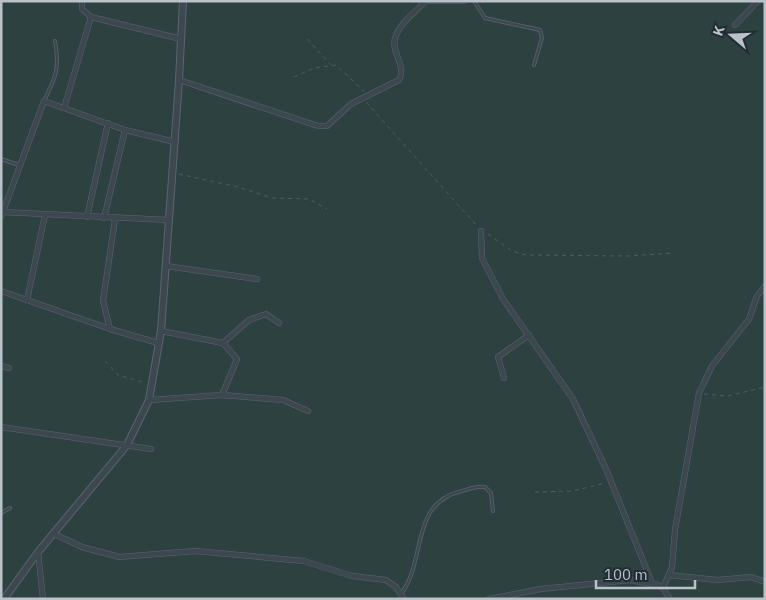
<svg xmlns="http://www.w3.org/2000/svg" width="766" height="600" viewBox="0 0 766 600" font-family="'IBM Plex Sans',sans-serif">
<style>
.green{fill:#2d4240}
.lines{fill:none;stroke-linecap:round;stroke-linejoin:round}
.service-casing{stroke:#5b656c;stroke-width:4}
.minor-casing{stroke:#5b656c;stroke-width:6}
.tertiary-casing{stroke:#5b656c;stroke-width:8}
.path{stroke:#4c5e5e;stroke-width:1;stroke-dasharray:4 4;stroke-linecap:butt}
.service{stroke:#3d474f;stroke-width:2.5}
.minor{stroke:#3d474f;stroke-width:5}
.tertiary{stroke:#3d474f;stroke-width:6}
</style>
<rect width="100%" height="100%" fill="#2a353f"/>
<rect class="green" x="1" y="1" width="764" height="598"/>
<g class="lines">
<g class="service-casing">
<g id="service">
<path d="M474,1L485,18L540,30L542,38L534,65"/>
<path d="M44,101C56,77 60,68 55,41"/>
<path d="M1,159L19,165"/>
<path d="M1,513L10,508"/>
<path d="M401,594C427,560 409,503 462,491C469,489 477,486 485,487L491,493L493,511"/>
</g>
</g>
<g class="minor-casing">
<g id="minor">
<path d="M82,1V9L91,17"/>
<path d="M430,1H464"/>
<path d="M735,25L758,1"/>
<path d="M179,80L318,126H327L351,104L399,80C407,66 391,53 395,38C399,24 416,11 426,1"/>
<path d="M64,108L91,17L181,39"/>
<path d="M2,212L169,220"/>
<path d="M1,217L44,101L125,130L175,142"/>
<path d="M87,217L108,123"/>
<path d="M104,218L125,130"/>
<path d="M481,231L482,258L503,299L573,399L606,469L652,583"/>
<path d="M166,266L257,279"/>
<path d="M1,291L110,329L158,343"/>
<path d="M27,300L45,215"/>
<path d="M110,329L103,301L115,219"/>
<path d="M161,331L223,343L237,359L222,395"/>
<path d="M223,343L249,320L266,314L279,323"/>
<path d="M1,366L9,368"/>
<path d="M504,378L498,357L529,335"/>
<path d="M149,400L222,395L283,400L308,411"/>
<path d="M1,427L151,449"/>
<path d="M54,534L82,547L119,557L195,551L304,561L352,576L386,580L396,587L404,599"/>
<path d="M38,552L43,599"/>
<path d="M669,575L717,580L751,577L765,582"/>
<path d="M663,588L672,567L675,530L699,393L712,366L749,319L757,296L765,286"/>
<path d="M489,599L541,589L630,580L657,585L663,588L670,599"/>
</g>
</g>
<g class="tertiary-casing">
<path id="tertiary" d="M4,599L38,552L127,445L149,400L161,331L179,80L183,1"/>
</g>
<g class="path">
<path d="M307,39L331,65"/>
<path d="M294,77L314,68L336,65L364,91"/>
<path d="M366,102L477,226"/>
<path d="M179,174L238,187L272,198L309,199L327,209"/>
<path d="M488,234L512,251L526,255L628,256L673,253"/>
<path d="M105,361L118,375L146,383"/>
<path d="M704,394L728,396L765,387"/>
<path d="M535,492L573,491L605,483"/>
</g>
<use href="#service" class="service"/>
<use href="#minor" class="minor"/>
<use href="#tertiary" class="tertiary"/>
</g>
<rect width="766" height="600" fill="none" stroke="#bac2c9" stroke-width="5"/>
<g transform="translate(731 35) rotate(289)" stroke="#222c34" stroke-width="4" paint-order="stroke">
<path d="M0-4L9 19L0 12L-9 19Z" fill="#bac2c9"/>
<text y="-8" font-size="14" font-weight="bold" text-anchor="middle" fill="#bac2c9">K</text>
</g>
<path d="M596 580v8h99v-8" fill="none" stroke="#bac2c9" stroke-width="2.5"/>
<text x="604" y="580" font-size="15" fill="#bac2c9" stroke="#222c34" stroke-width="4" paint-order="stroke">100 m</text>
</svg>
